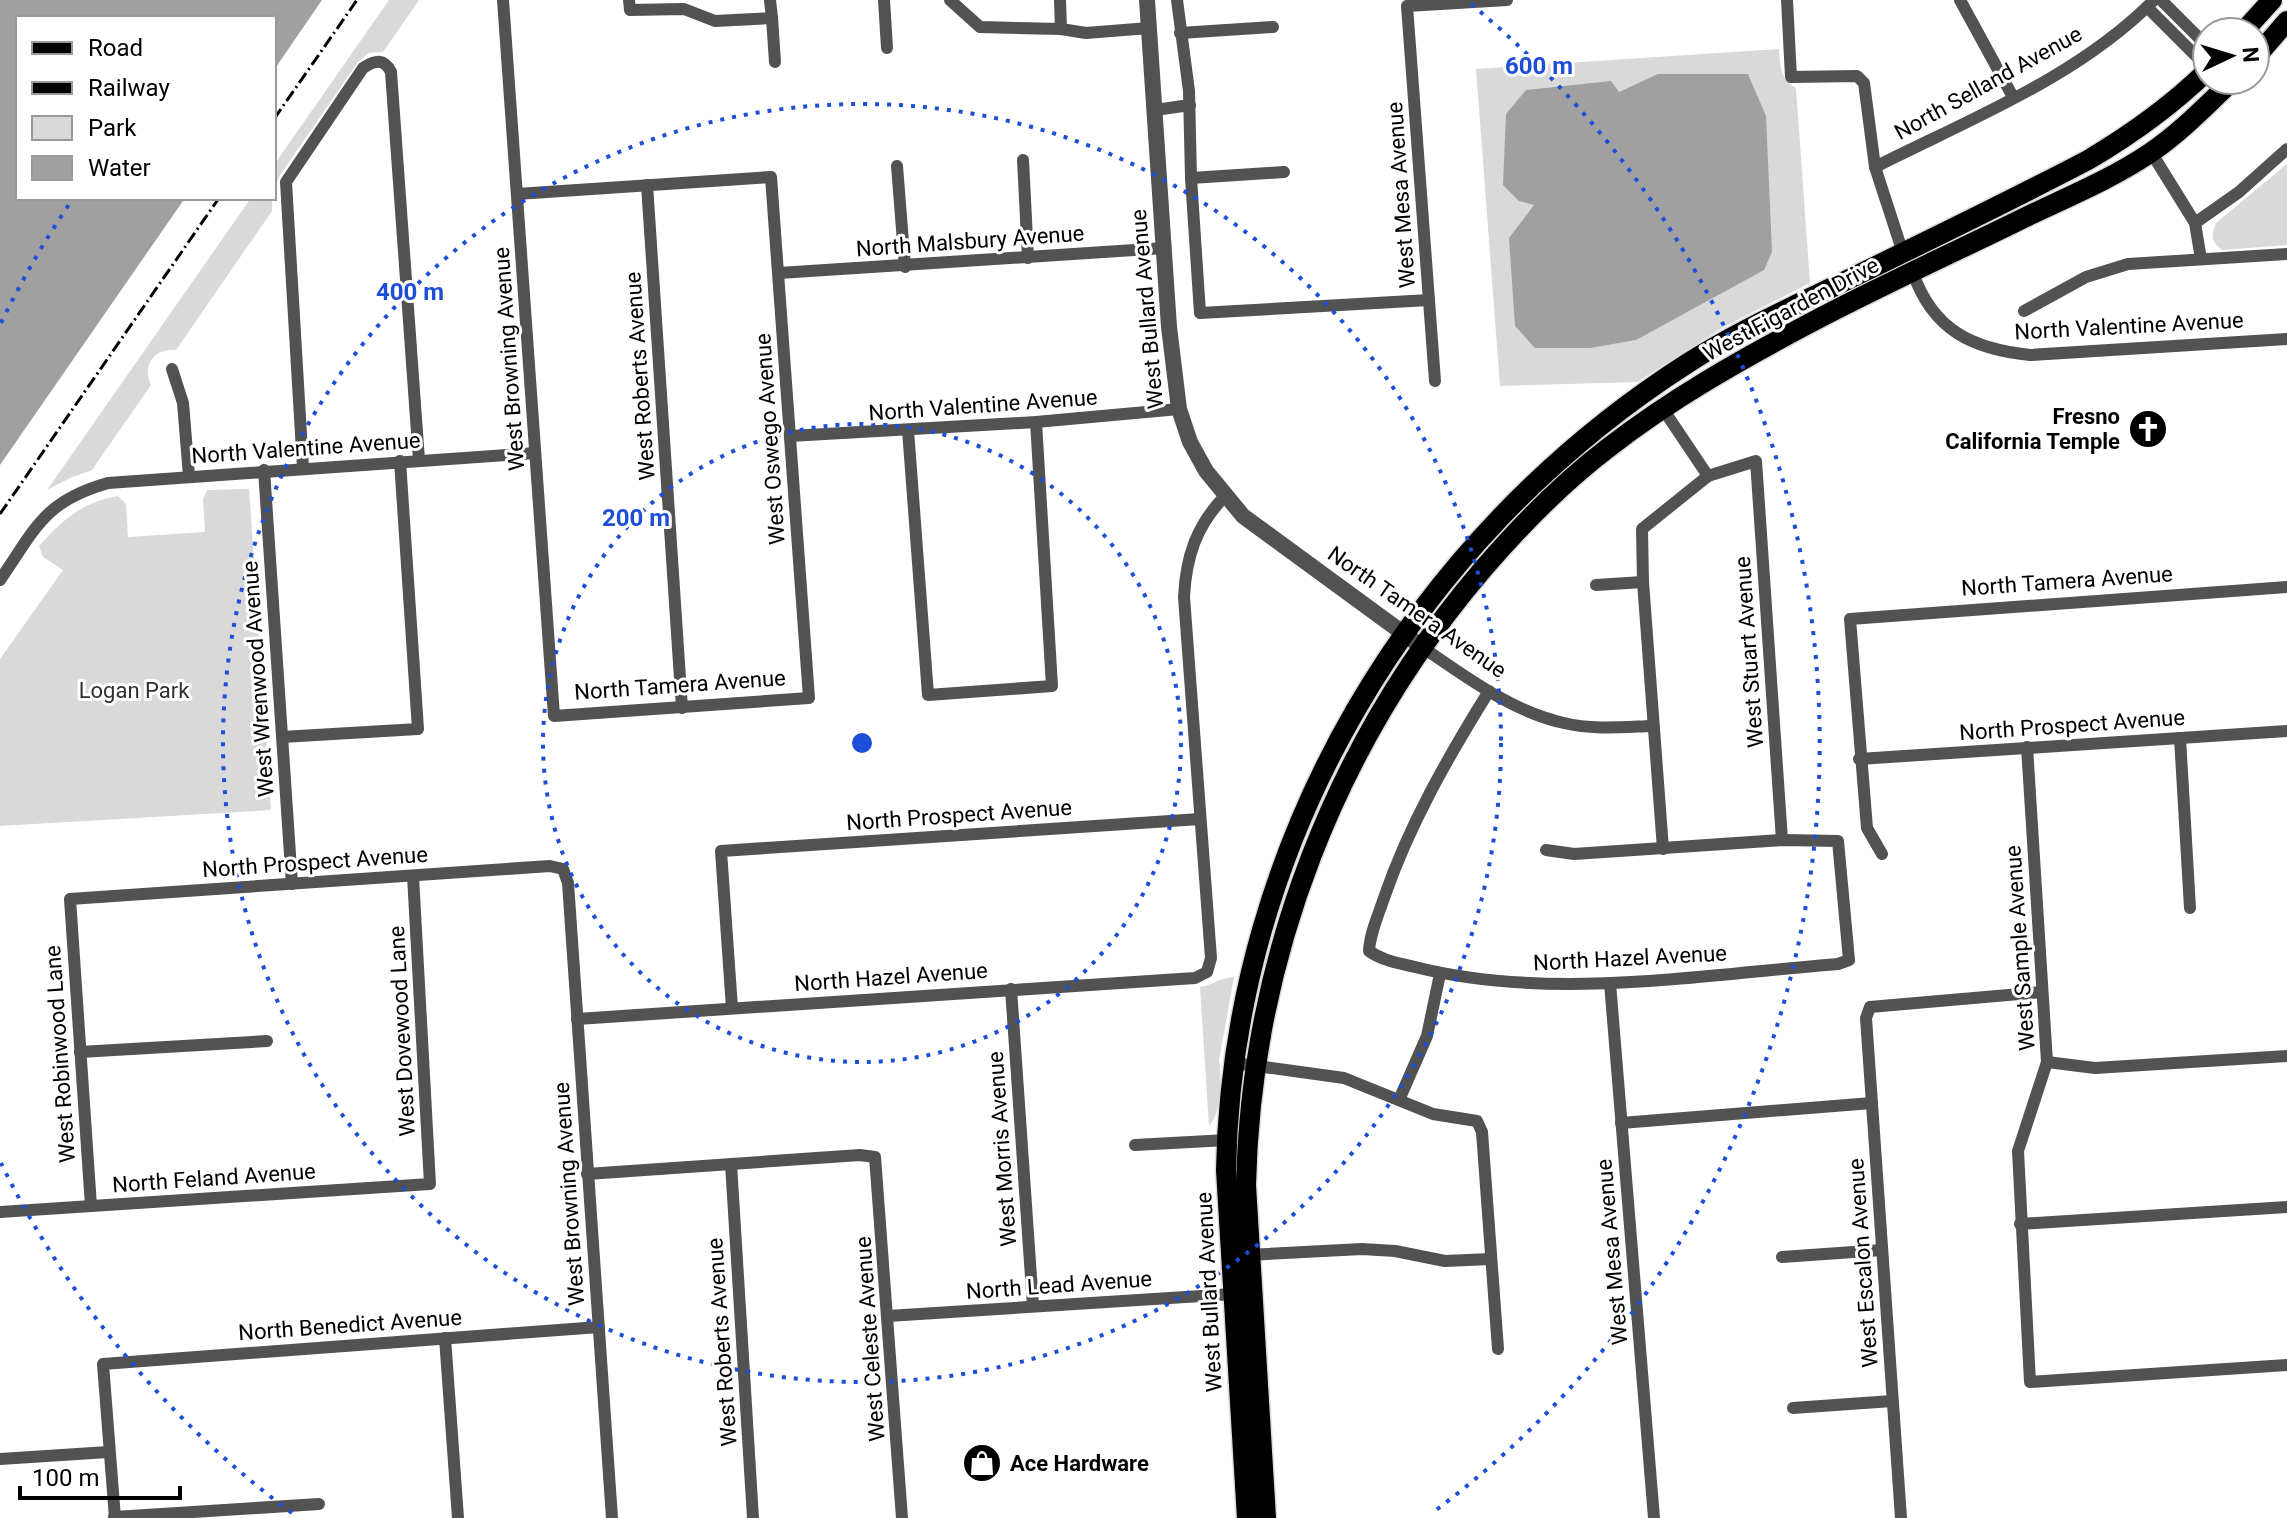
<svg xmlns="http://www.w3.org/2000/svg" width="2287" height="1518" viewBox="0 0 2287 1518" font-family="Roboto,sans-serif">
<style>
.green{fill:#d9d9d9}
.water{fill:#a0a0a0}
.lines{fill:none;stroke-linecap:round;stroke-linejoin:round}
.primary-casing{stroke:#dbdbdb;stroke-width:23}
.minor{stroke:#525252;stroke-width:12}
.tertiary{stroke:#525252;stroke-width:16}
.primary{stroke:#000;stroke-width:20}
.rail{stroke:#000;stroke-width:3;stroke-dasharray:12 4 2 4;stroke-linecap:butt}
.ring{fill:none;stroke:#1d4ed8;stroke-width:4;stroke-dasharray:4 8}
.labels{text-anchor:middle;dominant-baseline:central;stroke-width:6;stroke-linejoin:round;paint-order:stroke}
.street-label{font-size:22px;fill:#000;stroke:#fff}
.poi-label{font-size:22px;font-weight:bold;fill:#000;stroke:#fff;text-anchor:end}
.park-label{font-size:22px;fill:#303030;stroke:#fff}
.centre{fill:#1d4ed8;stroke:#fff;stroke-width:4}
.ring-label{font-size:24px;text-anchor:middle;font-weight:bold;fill:#1d4ed8;stroke:#fff;stroke-width:6;stroke-linejoin:round;paint-order:stroke}
</style>
<rect width="100%" height="100%" fill="#fff"/>
<g class="green">
<path d="M389,0H419L383,52L369,53L358,62L280,175L274,189V165Z"/>
<path d="M1779,49C1780,66 1780,79 1796,88L1810,283L1722,328L1637,382L1500,386L1476,69Z"/>
<path d="M2287,164V245L2222,250C2211,241 2211,237 2216,223Z"/>
<path d="M251,198H272V211L176,350C154,348 142,365 151,385L92,470L70,478L47,490Z"/>
<path d="M249,489L271,810L0,826V659L63,570L43,557L39,546C62,520 83,502 118,496L126,504L128,537L205,532L203,499L207,490Z"/>
<path d="M1234,977L1219,1060C1222,1079 1222,1112 1209,1126L1200,987C1214,985 1218,978 1234,977Z"/>
</g>
<g class="water">
<path d="M0,0H322L274,70V18H18V198H185L0,465Z"/>
<path d="M1658,74H1748L1766,116L1772,252L1764,270L1636,340L1590,348H1535L1515,326L1509,238L1534,205L1519,201L1503,185L1506,114L1526,90L1611,81L1619,92Z"/>
</g>
<g class="lines">
<g class="primary-casing">
<g id="primary">
<path d="M2243,32L2272,0"/>
<path d="M2255,58L2287,21"/>
<path d="M1247,1518L1226,1170C1232,841 1413,539 1688,363C1736,332 1788,309 1839,284C1923,243 2006,203 2088,160C2132,134 2170,107 2207,71"/>
<path d="M1266,1518L1246,1185C1251,958 1336,741 1483,569C1521,525 1562,483 1608,448C1671,399 1740,360 1810,323C1882,285 1957,251 2030,215C2070,196 2113,178 2150,153C2180,133 2207,105 2233,80"/>
</g>
</g>
<g class="minor">
<path d="M503,0L554,716L809,698L771,177L517,194"/>
<path d="M629,0L630,10L684,9L715,21L772,18L770,0"/>
<path d="M884,0L887,48"/>
<path d="M950,0L980,27L1061,29L1060,0"/>
<path d="M1177,0L1189,91L1191,178L1200,313L1429,300"/>
<path d="M1787,0L1791,77L1857,76L1864,83L1875,167L1903,253"/>
<path d="M1960,0L2013,97"/>
<path d="M2161,0L2207,46"/>
<path d="M2147,7L2207,67"/>
<path d="M772,18L775,62"/>
<path d="M1061,29L1086,33L1149,28"/>
<path d="M1180,33L1273,27"/>
<path d="M1155,110L1190,105"/>
<path d="M2151,152L2195,223L2201,259"/>
<path d="M1023,160L1028,258"/>
<path d="M897,166L905,267"/>
<path d="M1875,167C1970,119 2078,77 2154,0"/>
<path d="M1191,178L1284,172"/>
<path d="M647,185L682,708"/>
<path d="M2195,223L2239,192L2287,149"/>
<path d="M779,273L1165,248"/>
<path d="M1913,273C1933,330 1972,349 2030,355L2287,339"/>
<path d="M2024,311L2086,277L2128,264L2287,254"/>
<path d="M172,369L183,403L189,476"/>
<path d="M1435,381L1407,6L1507,0"/>
<path d="M1663,409L1708,476"/>
<path d="M908,430L928,695L1052,686L1036,422"/>
<path d="M790,436L1036,422L1179,409"/>
<path d="M303,468L286,182L363,68C375,60 384,58 391,72L419,460"/>
<path d="M264,470L292,884"/>
<path d="M0,580C36,528 44,501 108,483L535,453"/>
<path d="M1596,585L1643,582"/>
<path d="M1422,647C1465,676 1512,712 1564,723C1593,730 1623,727 1652,726"/>
<path d="M1489,691C1448,757 1409,825 1384,898C1378,916 1370,933 1369,951C1383,961 1399,963 1415,967C1550,1001 1701,975 1838,964L1849,960L1838,841L1782,840L1574,854L1546,850"/>
<path d="M282,737L418,729L400,461"/>
<path d="M2180,738L2190,908"/>
<path d="M2027,747L2047,1062L2018,1151L2030,1382L2287,1365"/>
<path d="M1859,759L2287,731"/>
<path d="M1663,849L1643,582L1642,529L1708,476L1756,461L1782,840"/>
<path d="M1882,854L1867,828L1850,619L2287,587"/>
<path d="M1610,983L1654,1518"/>
<path d="M1011,989L1033,1306"/>
<path d="M732,1008L721,851L1200,819"/>
<path d="M577,1019L1195,978L1207,972L1211,958L1184,597C1186,557 1196,526 1225,496"/>
<path d="M80,1052L267,1041"/>
<path d="M2047,1062L2095,1068L2287,1056"/>
<path d="M1235,1063L1344,1078L1433,1114L1477,1121L1482,1132L1498,1349"/>
<path d="M1399,1100L1427,1036L1440,974"/>
<path d="M1621,1123L1872,1103"/>
<path d="M1135,1145L1227,1140"/>
<path d="M731,1164L753,1518"/>
<path d="M587,1174L860,1155L875,1157L902,1518"/>
<path d="M91,1206L70,899L550,866L563,869L568,883L612,1518"/>
<path d="M0,1212L430,1184L413,876"/>
<path d="M2020,1224L2287,1207"/>
<path d="M1248,1255L1362,1249L1395,1251L1445,1261L1490,1259"/>
<path d="M1782,1257L1882,1250"/>
<path d="M888,1316L1233,1294"/>
<path d="M445,1338L458,1518"/>
<path d="M1793,1408L1892,1401"/>
<path d="M0,1459L108,1452"/>
<path d="M114,1517L319,1504"/>
<path d="M115,1518L103,1364L599,1327"/>
<path d="M1901,1518L1866,1018L1870,1007L2042,992"/>
</g>
<path class="tertiary" d="M1147,0L1169,327L1179,409L1190,442L1206,471L1243,516L1422,647"/>
<use href="#primary" class="primary"/>
<g class="rail">
<path d="M274,119L357,0"/>
<path d="M0,514L219,198"/>
</g>
</g>
<g class="ring">
<circle cx="862" cy="743" r="319"/>
<circle cx="862" cy="743" r="639"/>
<path d="M292 1513A958 958 0 0 1 1 1163M1 323A958 958 0 0 1 72 200M1471 4A958 958 0 0 1 1432 1513"/>
</g>
<defs>
<g id="church-disc" transform="scale(2)"><circle r="9.5" fill="#000" stroke="#fff"/><path d="M-1.2-6h2.4v3.5h3.3v2.4h-3.3V6h-2.4V-.1h-3.3v-2.4h3.3Z" fill="#fff"/></g>
<g id="shop-disc" transform="scale(2)"><circle r="9.5" fill="#000" stroke="#fff"/><path d="M-5-2.5h2.3a2.7 3.5 0 0 1 5.4 0H5L5.5 6h-11ZM-1.5-2.5h3a1.5 2.3 0 0 0-3 0Z" fill="#fff"/></g>
</defs>
<g fill-rule="evenodd">
<use href="#church-disc" x="2148" y="429"/>
<use href="#shop-disc" x="982" y="1463"/>
</g>
<g class="labels">
<g class="street-label">
<text transform="translate(1988 83) rotate(-29)">North Selland Avenue</text>
<text transform="translate(1401 195) rotate(-94)">West Mesa Avenue</text>
<text transform="translate(970 241) rotate(-4)">North Malsbury Avenue</text>
<text transform="translate(1147 309) rotate(-95)">West Bullard Avenue</text>
<text transform="translate(1791 309) rotate(-28)">West Figarden Drive</text>
<text transform="translate(2129 326) rotate(-3)">North Valentine Avenue</text>
<text transform="translate(509 359) rotate(-94)">West Browning Avenue</text>
<text transform="translate(640 376) rotate(-94)">West Roberts Avenue</text>
<text transform="translate(983 405) rotate(-4)">North Valentine Avenue</text>
<text transform="translate(770 439) rotate(-94)">West Oswego Avenue</text>
<text transform="translate(306 448) rotate(-4)">North Valentine Avenue</text>
<text transform="translate(2067 581) rotate(-4)">North Tamera Avenue</text>
<text transform="translate(1417 612) rotate(35)">North Tamera Avenue</text>
<text transform="translate(1749 652) rotate(-94)">West Stuart Avenue</text>
<text transform="translate(258 679) rotate(-94)">West Wrenwood Avenue</text>
<text transform="translate(680 685) rotate(-4)">North Tamera Avenue</text>
<text transform="translate(2072 725) rotate(-4)">North Prospect Avenue</text>
<text transform="translate(959 815) rotate(-4)">North Prospect Avenue</text>
<text transform="translate(315 862) rotate(-4)">North Prospect Avenue</text>
<text transform="translate(2020 948) rotate(-94)">West Sample Avenue</text>
<text transform="translate(1630 958) rotate(-3)">North Hazel Avenue</text>
<text transform="translate(891 977) rotate(-4)">North Hazel Avenue</text>
<text transform="translate(402 1031) rotate(-93)">West Dovewood Lane</text>
<text transform="translate(60 1054) rotate(-94)">West Robinwood Lane</text>
<text transform="translate(1002 1149) rotate(-94)">West Morris Avenue</text>
<text transform="translate(214 1178) rotate(-4)">North Feland Avenue</text>
<text transform="translate(569 1194) rotate(-94)">West Browning Avenue</text>
<text transform="translate(1612 1252) rotate(-95)">West Mesa Avenue</text>
<text transform="translate(1863 1263) rotate(-94)">West Escalon Avenue</text>
<text transform="translate(1059 1285) rotate(-4)">North Lead Avenue</text>
<text transform="translate(1209 1292) rotate(-93)">West Bullard Avenue</text>
<text transform="translate(350 1325) rotate(-4)">North Benedict Avenue</text>
<text transform="translate(870 1339) rotate(-94)">West Celeste Avenue</text>
<text transform="translate(722 1342) rotate(-94)">West Roberts Avenue</text>
</g>
<g class="poi-label">
<text x="2120" y="416">Fresno<tspan x="2120" dy="25">California Temple</tspan></text>
<text x="1010" y="1463" text-anchor="start">Ace Hardware</text>
</g>
<g class="park-label">
<text x="134" y="690">Logan Park</text>
</g>
</g>
<circle cx="862" cy="743" r="12" class="centre"/>
<g class="ring-label">
<text x="1539" y="74">600 m</text>
<text x="410" y="300">400 m</text>
<text x="636" y="526">200 m</text>
</g>
<rect x="16" y="16" width="260" height="184" fill="#ffffff" stroke="#999999" stroke-width="2"/>
<rect x="32" y="42" width="40" height="12" fill="#000000" stroke="#999999" stroke-width="2"/>
<text x="88" y="56" font-size="24" fill="#000000">Road</text>
<rect x="32" y="82" width="40" height="12" fill="#000000" stroke="#999999" stroke-width="2"/>
<text x="88" y="96" font-size="24" fill="#000000">Railway</text>
<rect x="32" y="116" width="40" height="24" fill="#d9d9d9" stroke="#999999" stroke-width="2"/>
<text x="88" y="136" font-size="24" fill="#000000">Park</text>
<rect x="32" y="156" width="40" height="24" fill="#a0a0a0" stroke="#999999" stroke-width="2"/>
<text x="88" y="176" font-size="24" fill="#000000">Water</text>
<g transform="translate(2231 56) rotate(86)"><circle r="38" fill="#ffffff" stroke="#999999" stroke-width="2"/>
<path d="M0-6L14 30L0 20L-14 30Z" fill="#000000"/>
<text y="-12" font-size="22" font-weight="bold" text-anchor="middle" fill="#000000">N</text>
</g>
<path d="M20 1486v12h160v-12" fill="none" stroke="#000000" stroke-width="4"/>
<text x="32" y="1486" font-size="24" fill="#000000" stroke="#ffffff" stroke-width="6" paint-order="stroke">100 m</text>
</svg>
